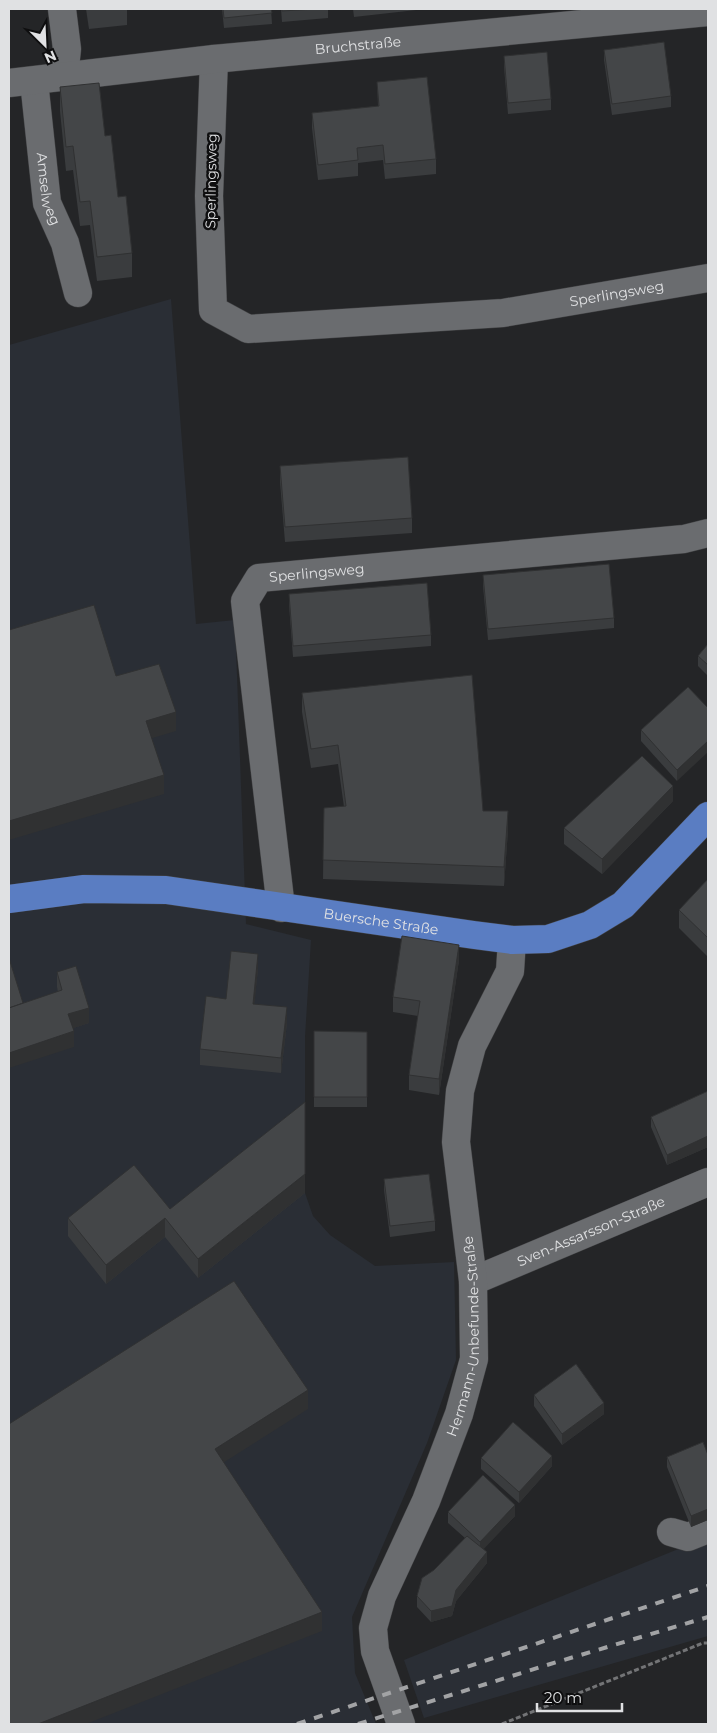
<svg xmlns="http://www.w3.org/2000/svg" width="717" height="1733" viewBox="0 0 717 1733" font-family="Montserrat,sans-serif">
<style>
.built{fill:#2a2e35}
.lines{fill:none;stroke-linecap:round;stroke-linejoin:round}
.minor-casing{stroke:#404143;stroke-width:29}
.major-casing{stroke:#404143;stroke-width:29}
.path{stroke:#737476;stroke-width:3;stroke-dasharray:5 2.5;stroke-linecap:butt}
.minor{stroke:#6a6c6f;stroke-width:28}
.major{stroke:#5a7dc2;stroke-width:28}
.rail{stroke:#a2a3a5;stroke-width:4;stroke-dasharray:9 9;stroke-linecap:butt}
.wall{fill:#3a3c3e}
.shaded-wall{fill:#303132}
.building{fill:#444648;stroke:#303132}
.labels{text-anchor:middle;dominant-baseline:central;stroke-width:5;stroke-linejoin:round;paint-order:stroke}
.street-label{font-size:14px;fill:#e0e1e3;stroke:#0e0e0f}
</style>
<rect width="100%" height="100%" fill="#242527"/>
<g class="built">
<path d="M171,299L196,624L235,620L246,924L311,940L305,1037V1193L313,1216L330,1235L375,1266L454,1262L456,1360L427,1443L352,1617L355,1673L376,1724H9V345Z"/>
<path d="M708,1537V1636L424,1718L404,1660Z"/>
</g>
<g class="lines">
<g class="minor-casing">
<g id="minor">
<path d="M62,9L67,49L64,77"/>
<path id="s1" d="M214,59L209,196L213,310L248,329L503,313L708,278"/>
<path id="s2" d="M34,81L47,203L65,243L78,293"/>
<path id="s3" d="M9,83L214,59L708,12"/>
<path id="s4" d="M281,908L245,601L259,578L684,539L708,533"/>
<path id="s5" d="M473,1281L708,1182"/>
<path d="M671,1532L688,1537L708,1529"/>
<path id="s6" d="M401,1724L375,1651L373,1628L382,1596L426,1501L459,1414L474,1359L473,1281L456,1142L460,1091L472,1046L510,971L512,940"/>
</g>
</g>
<g class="major-casing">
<g id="major">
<path id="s7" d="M9,899L84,889L166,890L474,935L512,940L548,939L590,925L623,905L708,816"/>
</g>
</g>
<path class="path" d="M502,1724L703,1643H708"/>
<use href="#minor" class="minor"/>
<use href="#major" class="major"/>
<g class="rail">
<path d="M297,1724L708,1586"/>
<path d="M358,1724L547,1665L708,1617"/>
</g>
</g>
<g class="wall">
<path d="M86,9H127V25L89,29Z"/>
<path d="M222,9H271L272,24L224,28Z"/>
<path d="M281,9H328V18L282,22Z"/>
<path d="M353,9H425L354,17Z"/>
<path d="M604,50L671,96V107L612,115L604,60Z"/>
<path d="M504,56L551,99V110L508,114L504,67Z"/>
<path d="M377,82L436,159V174L385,179L383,160L358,163V176L318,180L312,128V113L378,106Z"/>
<path d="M60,87L105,136L118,197L132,253V277L97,281L90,225L80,226L73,170L66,171L60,111Z"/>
<path d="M280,466L412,518V533L285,542L280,482Z"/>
<path d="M483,575L614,618V628L488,640L483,586Z"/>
<path d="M289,594L431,635V646L293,657L289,605Z"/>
<path d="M708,644V676L698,666V656Z"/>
<path d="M688,687L677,781L641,741V730Z"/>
<path d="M302,693L483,811L508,830L504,886L323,879L324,808L344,807L338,764L311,768L302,712Z"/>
<path d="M673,801L602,874L564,844V828Z"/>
<path d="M708,879V957L679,928V910Z"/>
<path d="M459,960L439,1095L409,1090V1075L418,1016L393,1012V997Z"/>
<path d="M258,969L254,1004L287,1023L281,1073L200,1065V1049L226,999Z"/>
<path d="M57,972L89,1023L73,1028L74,1047L23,1003L58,992L57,987Z"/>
<path d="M314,1031L367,1032V1107H314Z"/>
<path d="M708,1091V1147L667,1165L651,1127V1117Z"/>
<path d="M384,1179L435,1221V1231L390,1237L384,1190Z"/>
<path d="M305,1193L198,1278L165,1237L106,1284L68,1236V1218L170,1209Z"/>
<path d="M534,1395L604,1414L562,1445L534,1406Z"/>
<path d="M708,1455V1520L691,1527L667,1467V1457Z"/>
<path d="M481,1458L552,1466L519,1503L481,1469Z"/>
<path d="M448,1512L515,1516L483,1549L487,1563L456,1601L452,1616L431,1622L417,1607V1596L434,1570L465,1538L448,1523Z"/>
</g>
<g class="shaded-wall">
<path d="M176,712V731L146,740V721Z"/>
<path d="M708,741V752L677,781V770Z"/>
<path d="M164,775V794L9,840V821Z"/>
<path d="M673,786V801L602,874V859Z"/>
<path d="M508,811V830L504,886V867Z"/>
<path d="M459,945V960L439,1095V1079Z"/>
<path d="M258,954V969L253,1019V1004Z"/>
<path d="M287,1007V1023L281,1073V1058Z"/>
<path d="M89,1008V1023L68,1030V1014Z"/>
<path d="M74,1031V1047L9,1068V1053Z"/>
<path d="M708,1136V1147L667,1165V1155Z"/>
<path d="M305,1174V1193L198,1278V1259Z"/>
<path d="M165,1218V1237L106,1284V1265Z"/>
<path d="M308,1390V1409L215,1468V1449Z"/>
<path d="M604,1403V1414L562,1445V1434Z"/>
<path d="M552,1456V1466L519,1503V1492Z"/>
<path d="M515,1505V1516L480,1553V1542Z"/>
<path d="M708,1509V1520L691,1527V1516Z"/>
<path d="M487,1552V1563L456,1601L452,1616L431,1622V1611Z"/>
<path d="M322,1612V1631L86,1724H38Z"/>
</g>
<g class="building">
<path d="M223,9H271L272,13L224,18Z"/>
<path d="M282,9H315L282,11Z"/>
<path d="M664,42L671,96L612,104L604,50Z"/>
<path d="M547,52L551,99L508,103L504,56Z"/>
<path d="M427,77L436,159L385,164L383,145L357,148L358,160L318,165L312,113L379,106L377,82Z"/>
<path d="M99,83L105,136L111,135L118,197L126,196L132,253L97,257L90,201L80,202L73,146L66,147L60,87Z"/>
<path d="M408,457L412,518L285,527L280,466Z"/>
<path d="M609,564L614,618L488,629L483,575Z"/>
<path d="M427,583L431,635L293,646L289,594Z"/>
<path d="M94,605L116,676L159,664L176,712L146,721L164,775L9,821V630Z"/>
<path d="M708,644V665L698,656Z"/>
<path d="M472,675L483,811H508L504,867L323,860L324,808L346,806L338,745L311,749L302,693Z"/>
<path d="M688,687L708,708V741L677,770L641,730Z"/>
<path d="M642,756L673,786L602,859L564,828Z"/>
<path d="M708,879V938L679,910Z"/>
<path d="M402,936L459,945L439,1079L409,1075L420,1001L393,997Z"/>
<path d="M231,951L258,954L253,1004L287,1007L281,1058L200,1049L206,996L226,999Z"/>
<path d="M9,958L23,1003L9,1008Z"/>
<path d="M76,966L89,1008L68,1014L74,1031L9,1053V1008L62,990L57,972Z"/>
<path d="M314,1031L367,1032V1097H314Z"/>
<path d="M708,1091V1136L667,1155L651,1117Z"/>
<path d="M305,1102V1174L198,1259L165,1218L106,1265L68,1218L134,1165L170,1209Z"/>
<path d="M429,1174L435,1221L390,1226L384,1179Z"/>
<path d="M234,1281L308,1390L215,1449L322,1612L38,1724H9V1424Z"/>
<path d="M576,1364L604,1403L562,1434L534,1395Z"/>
<path d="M513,1422L552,1456L519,1492L481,1458Z"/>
<path d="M703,1442L708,1455V1509L691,1516L667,1457Z"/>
<path d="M483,1475L515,1505L480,1542L448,1512Z"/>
<path d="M467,1536L487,1552L456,1590L452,1606L431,1611L417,1596L422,1578L434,1570Z"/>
</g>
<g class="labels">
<g class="street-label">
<text stroke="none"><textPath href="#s3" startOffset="351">Bruchstraße</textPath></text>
<text transform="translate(211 181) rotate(-89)">Sperlingsweg</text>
<text stroke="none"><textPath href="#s2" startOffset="109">Amselweg</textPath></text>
<text stroke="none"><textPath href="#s1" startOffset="662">Sperlingsweg</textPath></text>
<text stroke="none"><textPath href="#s4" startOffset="394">Sperlingsweg</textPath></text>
<text stroke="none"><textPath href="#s7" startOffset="375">Buersche Straße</textPath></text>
<text stroke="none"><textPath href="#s5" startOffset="128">Sven-Assarsson-Straße</textPath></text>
<text stroke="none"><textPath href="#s6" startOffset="410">Hermann-Unbefunde-Straße</textPath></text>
</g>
</g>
<rect width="717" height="1733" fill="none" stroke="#e0e1e3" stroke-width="20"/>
<g transform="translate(45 45) rotate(156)" stroke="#0e0e0f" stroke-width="4" paint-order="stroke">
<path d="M0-4L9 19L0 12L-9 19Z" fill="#e0e1e3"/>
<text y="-8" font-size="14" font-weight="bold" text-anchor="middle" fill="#e0e1e3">N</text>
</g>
<path d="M537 1703v8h85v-8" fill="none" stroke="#e0e1e3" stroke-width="2.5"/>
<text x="544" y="1703" font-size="15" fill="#e0e1e3" stroke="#0e0e0f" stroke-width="4" paint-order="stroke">20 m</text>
</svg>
